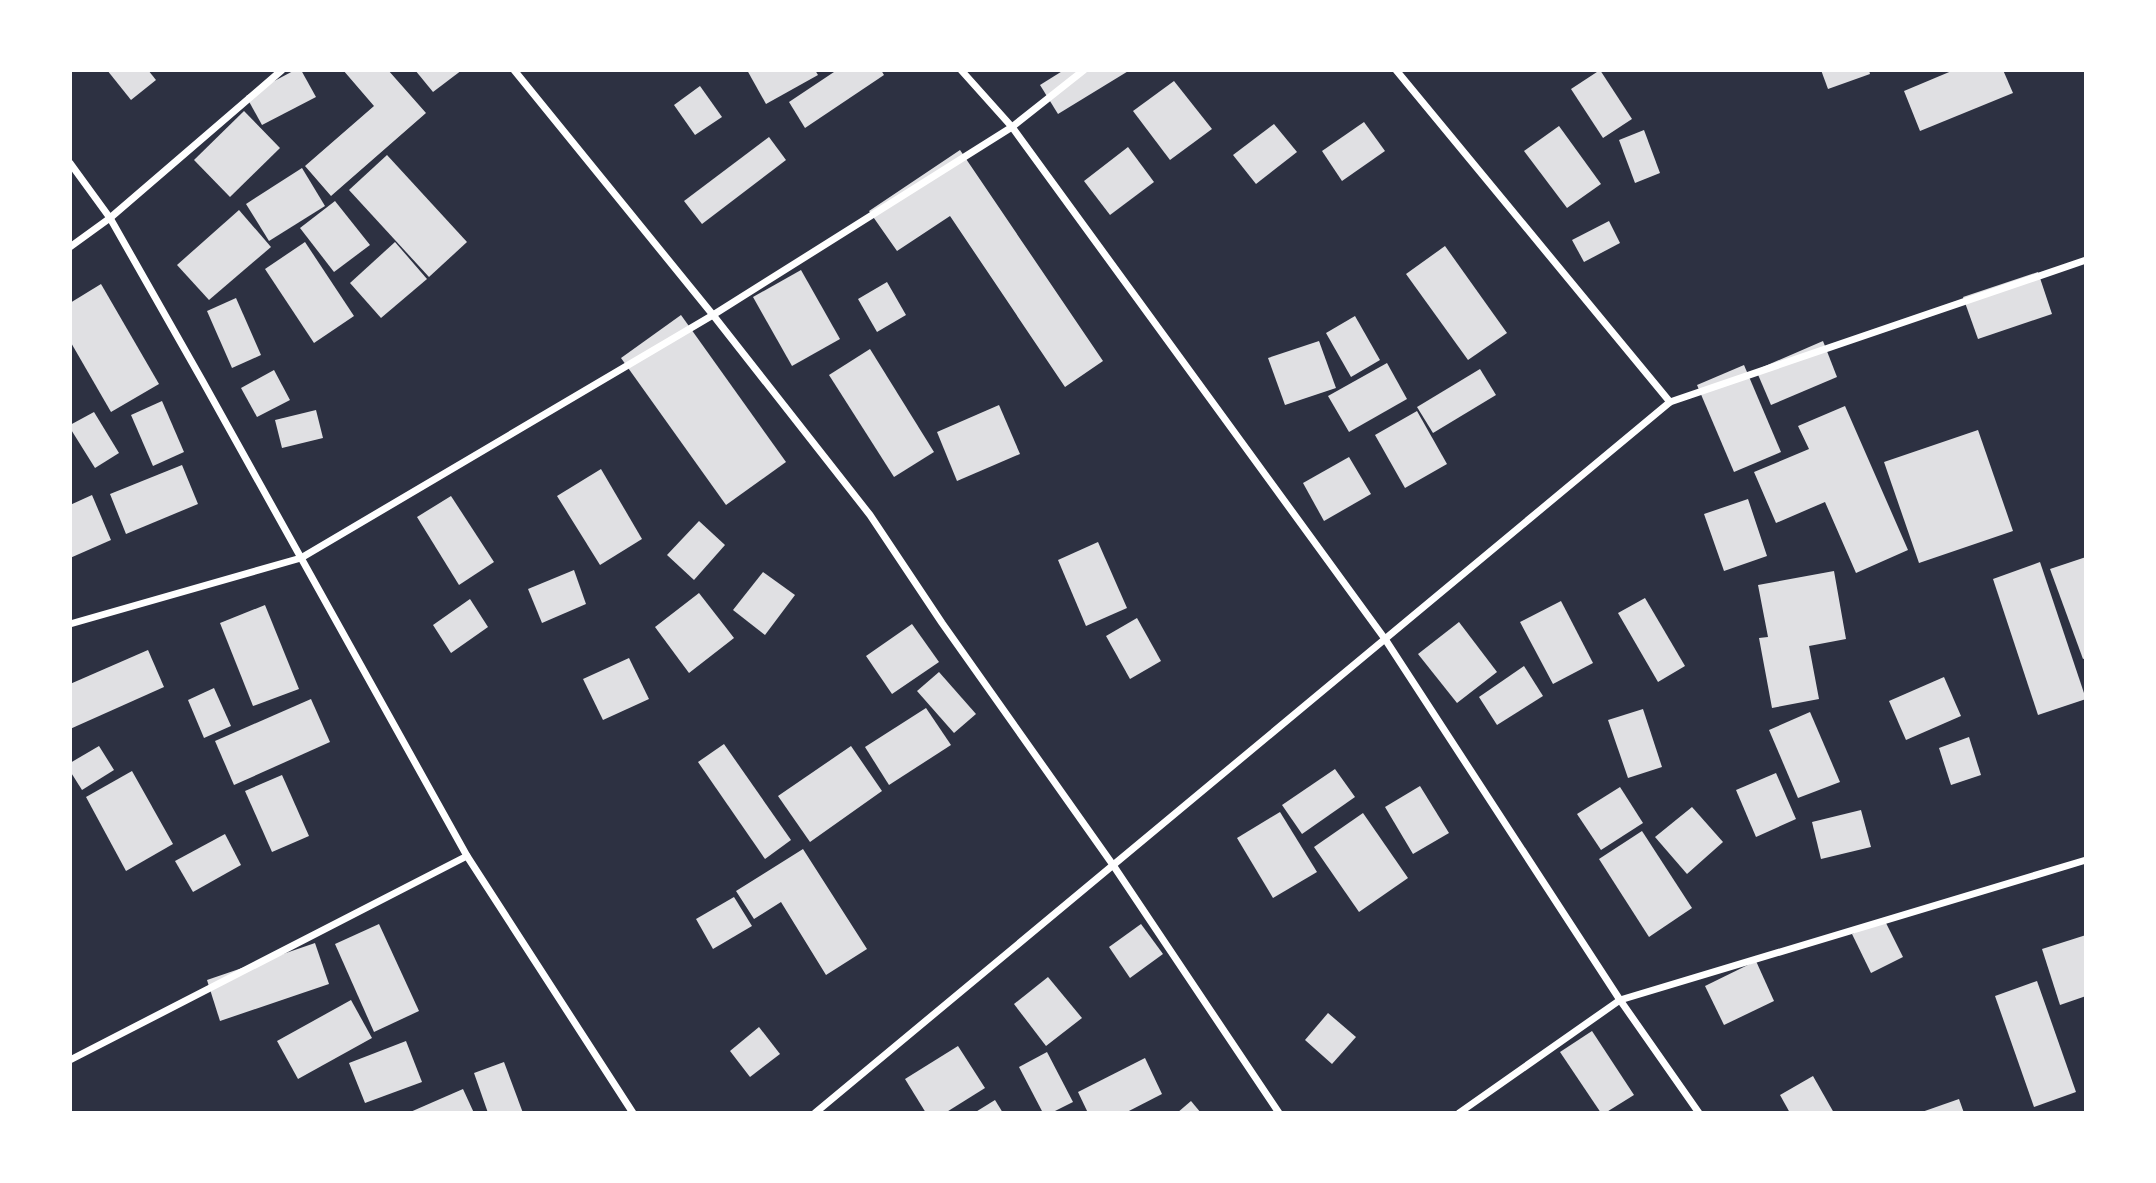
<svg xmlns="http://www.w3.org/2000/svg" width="2156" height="1183" viewBox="0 0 2156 1183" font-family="'Titillium Web',sans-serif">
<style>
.building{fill:#e0e0e3}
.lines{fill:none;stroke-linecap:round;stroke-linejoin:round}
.minor{stroke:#fff;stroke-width:7}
</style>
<rect width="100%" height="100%" fill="#2d3142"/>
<g class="building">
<path d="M107,70H148L156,80L131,100Z"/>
<path d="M295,70H301L316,97L262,125L246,96Z"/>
<path d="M343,70H388L426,113L331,196L305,166L374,106Z"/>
<path d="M415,70H462L433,92Z"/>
<path d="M747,70H815L818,75L766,104Z"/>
<path d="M837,70H881L884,75L805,128L789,102Z"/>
<path d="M1064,70H1130L1058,114L1040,85Z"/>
<path d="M1600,70L1632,119L1603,138L1571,89Z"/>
<path d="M1821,70H1869L1870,74L1828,89Z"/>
<path d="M1954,70H2003L2013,93L1920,131L1904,91Z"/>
<path d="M1174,81L1212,129L1170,160L1133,111Z"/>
<path d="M700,86L722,117L695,135L674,105Z"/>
<path d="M244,111L280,148L230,197L194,160Z"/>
<path d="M1364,122L1385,151L1342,181L1322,151Z"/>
<path d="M1274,124L1297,152L1256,184L1233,155Z"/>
<path d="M1559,126L1601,184L1567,208L1524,151Z"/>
<path d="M1644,130L1660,173L1635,183L1619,140Z"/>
<path d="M769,137L786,160L702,224L684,201Z"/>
<path d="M1128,147L1154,182L1110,215L1084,181Z"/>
<path d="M960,150L1103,361L1065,387L950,216L897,251L869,211Z"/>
<path d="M387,155L467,242L429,277L349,190Z"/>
<path d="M302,168L325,206L269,241L246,204Z"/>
<path d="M335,201L370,245L334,272L300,228Z"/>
<path d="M239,210L271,247L209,300L177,265Z"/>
<path d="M1609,221L1620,243L1584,262L1572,240Z"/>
<path d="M305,242L354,316L314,343L265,269Z"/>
<path d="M395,242L427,279L381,318L350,283Z"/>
<path d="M1445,246L1507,333L1468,360L1406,274Z"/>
<path d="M801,270L840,339L792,366L753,297Z"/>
<path d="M2038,272L2052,314L1978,339L1963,297Z"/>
<path d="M887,282L906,315L877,332L858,299Z"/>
<path d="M101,284L159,384L111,412L70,341V303Z"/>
<path d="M236,298L261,355L232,368L207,311Z"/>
<path d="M681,315L786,462L726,505L621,358Z"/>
<path d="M1355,316L1380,360L1351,377L1326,333Z"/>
<path d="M1319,341L1336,388L1285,405L1268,358Z"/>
<path d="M1823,341L1837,377L1771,405L1756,370Z"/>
<path d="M870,349L934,452L894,477L829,375Z"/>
<path d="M1387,363L1407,399L1349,432L1328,396Z"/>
<path d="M1744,365L1781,452L1734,472L1697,385Z"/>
<path d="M1480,369L1496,395L1433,433L1417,407Z"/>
<path d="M274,370L290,400L257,417L241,388Z"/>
<path d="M162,401L184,452L153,466L131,415Z"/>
<path d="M999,405L1020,454L957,481L937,432Z"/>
<path d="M1845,406L1908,550L1856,573L1825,502L1776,523L1754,472L1809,449L1798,426Z"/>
<path d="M316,410L323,438L282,448L275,420Z"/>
<path d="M1417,411L1447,464L1405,488L1375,435Z"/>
<path d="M94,412L119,453L95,468L70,428V425Z"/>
<path d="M1978,430L2013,531L1919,563L1884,462Z"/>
<path d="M1349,457L1371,494L1324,521L1303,483Z"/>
<path d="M182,465L198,504L126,534L110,494Z"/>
<path d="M601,469L642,539L600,565L557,496Z"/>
<path d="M92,495L111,540L70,558V505Z"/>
<path d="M451,496L494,562L459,585L417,517Z"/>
<path d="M1748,499L1767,556L1724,571L1704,514Z"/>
<path d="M699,521L725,545L694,580L667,555Z"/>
<path d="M1098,542L1127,608L1086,626L1058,560Z"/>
<path d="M2086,557V658L2083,659L2050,569Z"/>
<path d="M2040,562L2086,699L2038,715L1993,579Z"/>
<path d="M574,570L586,604L542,623L528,589Z"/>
<path d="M1834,571L1846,639L1809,646L1819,699L1772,708L1759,638L1768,637L1758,585Z"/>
<path d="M763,572L795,595L765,635L733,610Z"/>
<path d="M699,593L734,638L689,673L655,627Z"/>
<path d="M1645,598L1685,666L1658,682L1618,613Z"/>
<path d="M470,599L488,627L451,653L433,625Z"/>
<path d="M1561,601L1593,663L1553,684L1520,622Z"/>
<path d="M265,605L299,689L253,706L220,623Z"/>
<path d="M1137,618L1161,661L1130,679L1106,636Z"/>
<path d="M1459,622L1497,672L1457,703L1418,654Z"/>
<path d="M912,624L939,662L892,694L866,656Z"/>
<path d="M148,650L164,687L70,729V684Z"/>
<path d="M629,658L649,699L603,720L583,679Z"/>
<path d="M1524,666L1543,696L1497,725L1479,697Z"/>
<path d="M939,672L976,714L954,733L917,691Z"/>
<path d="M1944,677L1961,716L1906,740L1889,701Z"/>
<path d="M214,688L231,726L204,738L188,700Z"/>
<path d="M311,699L330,742L234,785L215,741Z"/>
<path d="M926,708L951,745L889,785L865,747Z"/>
<path d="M1643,709L1662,767L1628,778L1608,720Z"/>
<path d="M1810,712L1840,782L1798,798L1769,730Z"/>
<path d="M1969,737L1981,775L1951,785L1939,748Z"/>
<path d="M724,744L791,840L765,859L698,762Z"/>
<path d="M99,746L114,770L82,790L70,771V763Z"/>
<path d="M851,746L882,791L810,842L778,796Z"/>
<path d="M1335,769L1355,797L1302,834L1282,805Z"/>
<path d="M132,771L173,844L126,871L86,797Z"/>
<path d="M1776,773L1796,819L1756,837L1736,790Z"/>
<path d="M282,775L309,836L272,852L245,791Z"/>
<path d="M1420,786L1449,833L1413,854L1385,807Z"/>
<path d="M1620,787L1643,823L1601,850L1577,814Z"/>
<path d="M1692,807L1723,842L1687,874L1655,837Z"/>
<path d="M1861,810L1871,847L1821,859L1812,822Z"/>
<path d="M1280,812L1317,872L1273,898L1237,838Z"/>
<path d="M1363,813L1408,878L1359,912L1314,847Z"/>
<path d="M1642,831L1692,908L1649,937L1599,859Z"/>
<path d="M225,834L241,865L193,892L175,861Z"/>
<path d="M803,849L867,949L826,975L781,902L754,919L736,891Z"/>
<path d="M734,897L752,926L713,949L696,919Z"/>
<path d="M1884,919L1903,957L1871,973L1852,934Z"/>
<path d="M379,924L419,1011L374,1032L335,944Z"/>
<path d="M1141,924L1163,954L1130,978L1109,947Z"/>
<path d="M2086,935V996L2060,1005L2042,949Z"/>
<path d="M315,943L329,984L220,1021L207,980Z"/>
<path d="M1756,961L1774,1001L1724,1025L1705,986Z"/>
<path d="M1048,977L1082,1018L1046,1046L1014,1004Z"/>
<path d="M2037,981L2076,1092L2034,1107L1995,996Z"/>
<path d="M351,1000L372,1038L298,1079L277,1041Z"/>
<path d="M1328,1013L1356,1037L1332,1064L1305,1040Z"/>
<path d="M759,1027L780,1054L750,1077L730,1051Z"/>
<path d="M1592,1031L1634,1095L1605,1113H1601L1560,1052Z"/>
<path d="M406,1041L422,1082L365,1103L349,1063Z"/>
<path d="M958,1046L985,1088L945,1113H926L905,1079Z"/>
<path d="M1047,1052L1073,1102L1051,1113H1043L1019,1067Z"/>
<path d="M1145,1058L1162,1094L1125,1113H1088L1078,1092Z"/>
<path d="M504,1062L523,1113H488L474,1073Z"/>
<path d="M1813,1076L1834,1113H1790L1780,1095Z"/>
<path d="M463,1089L474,1113H408Z"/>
<path d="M1959,1099L1964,1113H1919Z"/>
<path d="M995,1100L1003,1113H974Z"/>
<path d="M1191,1101L1201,1113H1177Z"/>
</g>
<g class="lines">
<g class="minor">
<path d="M514,70L713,315L870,515L942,623L1113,865L1279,1113"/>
<path d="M961,70L1012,127L1385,639L1620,1000L1699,1113"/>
<path d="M1396,70L1670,402"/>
<path d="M70,163L110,218L202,380L467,856L633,1113"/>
<path d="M70,247L110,218L282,70"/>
<path d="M70,624L301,558L713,315L1012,127L1084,70"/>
<path d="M70,1060L467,856"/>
<path d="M815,1113L1670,402L2086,260"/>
<path d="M1459,1113L1620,1000L2086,860"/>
</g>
</g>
<rect width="2156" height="1183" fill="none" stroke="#ffffff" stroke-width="144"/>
</svg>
